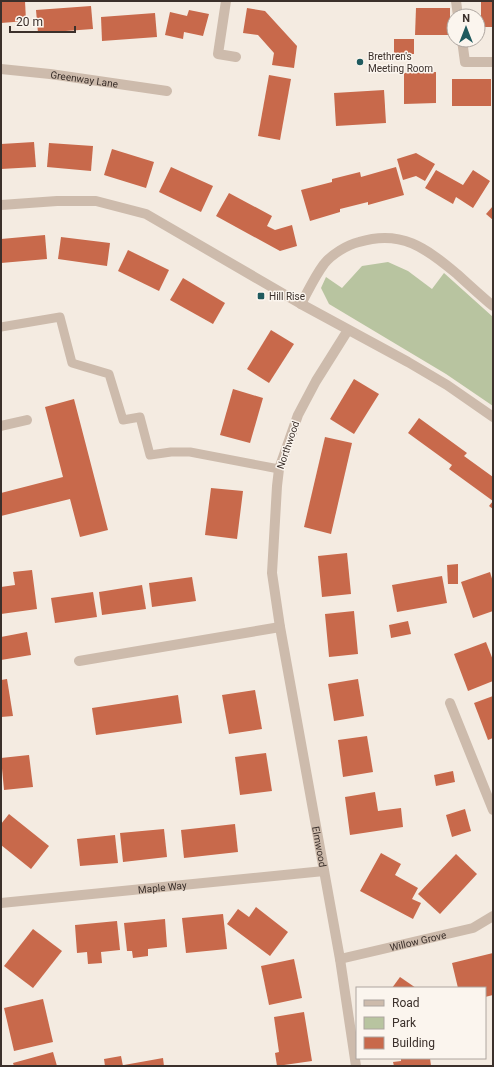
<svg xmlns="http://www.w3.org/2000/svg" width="494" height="1067" viewBox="0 0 494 1067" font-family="Roboto,sans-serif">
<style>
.green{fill:#b8c4a0}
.building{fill:#c8694b}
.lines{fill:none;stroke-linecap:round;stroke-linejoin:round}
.lane{stroke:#cdbbac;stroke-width:9}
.street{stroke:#cdbbac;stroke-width:10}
.poi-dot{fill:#1f5a5e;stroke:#fbf5ee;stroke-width:1.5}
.labels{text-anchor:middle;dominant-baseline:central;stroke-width:3;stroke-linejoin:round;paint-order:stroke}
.poi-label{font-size:10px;fill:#3b302b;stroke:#fbf5ee;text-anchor:start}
.street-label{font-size:10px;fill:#3b302b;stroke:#fbf5ee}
</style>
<rect width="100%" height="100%" fill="#f4ebe1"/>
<path class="green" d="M388,262L408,271L432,289L444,273L493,317V406L446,374L329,304L321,288L326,277L342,288L362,266Z"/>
<g class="building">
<path d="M1,1H25L26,21L1,23Z"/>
<rect x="481" y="1" width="12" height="26"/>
<path d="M91,6L93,29L38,33L36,10Z"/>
<path d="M247,8L265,11L297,46L294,68L272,65L274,53L258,35L243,33Z"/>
<path d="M416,8H450V35H415Z"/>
<path d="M189,10L209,14L203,36L184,32L183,39L165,35L170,12L187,16Z"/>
<path d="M155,13L157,37L102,41L101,17Z"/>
<rect x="394" y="39" width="20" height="15"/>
<path d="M436,72V103L404,104V73Z"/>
<path d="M269,75L291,79L280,140L258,136Z"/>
<rect x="452" y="79" width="39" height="27"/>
<path d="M384,90L386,123L336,126L334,93Z"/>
<path d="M34,142L36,167L1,169V144Z"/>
<path d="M49,143L93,146L91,171L47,167Z"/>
<path d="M112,149L154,162L146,188L104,175Z"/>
<path d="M416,153L435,164L425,181L416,176L403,180L397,159Z"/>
<path d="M171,167L213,186L201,212L159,192Z"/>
<path d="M396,167L404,195L368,205V202L340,209V212L310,221L301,190L332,182V179L360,172L361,177Z"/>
<path d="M436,170L463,185L473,170L490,181L473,208L456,197L453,204L425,188Z"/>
<path d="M229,193L272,216L267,226L275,230L292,225L297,246L280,251L216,216Z"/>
<path d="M493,206V220L486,214Z"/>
<path d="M45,235L47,259L1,263V239Z"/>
<path d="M61,237L110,243L107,266L58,259Z"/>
<path d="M128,250L169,270L159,291L118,271Z"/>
<path d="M183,278L225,303L213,324L170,300Z"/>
<path d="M271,330L294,344L269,383L247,369Z"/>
<path d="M354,379L379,394L354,434L330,419Z"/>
<path d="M233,389L263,398L250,443L220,435Z"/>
<path d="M74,399L108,530L80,537L70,499L1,516V493L63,477L45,407Z"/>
<path d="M419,418L467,453L464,456L493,477V509L489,506L493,501L449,469L452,465L408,433Z"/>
<path d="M325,437L352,443L331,534L304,527Z"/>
<path d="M211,488L243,491L237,539L205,535Z"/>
<path d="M347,553L351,594L322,597L318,556Z"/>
<path d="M458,564V584H448L447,565Z"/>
<path d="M32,570L37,609L1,614V587L15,585L13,572Z"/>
<path d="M490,572L493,582V611L473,618L461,582Z"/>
<path d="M442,576L447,603L397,612L392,585Z"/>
<path d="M192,577L196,601L152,607L149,583Z"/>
<path d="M142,585L146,609L102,615L99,592Z"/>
<path d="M93,592L97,617L55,623L51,598Z"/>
<path d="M354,611L358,654L329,657L325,614Z"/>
<path d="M408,621L411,634L391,638L389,625Z"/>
<path d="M27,632L31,655L1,660V637Z"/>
<path d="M486,642L493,660V681L468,691L454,654Z"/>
<path d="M7,679L13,716L1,717V680Z"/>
<path d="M358,679L364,716L334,721L328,684Z"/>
<path d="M255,690L262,729L229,734L222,695Z"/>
<path d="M178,695L182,723L96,735L92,708Z"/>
<path d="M493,696V738L488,740L474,703Z"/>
<path d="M367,736L373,772L343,777L338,740Z"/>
<path d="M266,753L272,791L240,795L235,757Z"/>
<path d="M29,755L33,787L4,790L1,758Z"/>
<path d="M453,771L455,782L436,786L434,775Z"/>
<path d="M375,792L378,811L401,808L403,827L350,835L345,797Z"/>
<path d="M465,809L471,831L452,837L446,815Z"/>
<path d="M9,814L49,846L31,869L1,845V824Z"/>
<path d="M235,824L238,852L184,858L181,830Z"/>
<path d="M164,829L167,857L123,862L120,833Z"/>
<path d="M115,835L118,863L80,866L77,839Z"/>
<path d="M381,853L401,864L395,875L418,888L412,899L421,903L413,919L360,891Z"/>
<path d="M456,854L477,874L440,914L418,894Z"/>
<path d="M256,907L288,932L270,956L227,924L238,909L249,917Z"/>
<path d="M223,914L227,949L186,953L182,918Z"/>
<path d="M165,919L167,947L148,949V956L133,958L132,951H127L124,923Z"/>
<path d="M117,921L120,950L101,952L102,963L88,964L87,952L77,953L75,925Z"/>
<path d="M33,929L62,951L33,988L4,966Z"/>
<path d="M493,953V995L485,997V988H458L452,963Z"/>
<path d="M294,959L302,998L269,1005L261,966Z"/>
<path d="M400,977L416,988H392Z"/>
<path d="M43,999L53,1042L14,1051L4,1008Z"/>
<path d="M304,1012L312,1061L277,1066L275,1053L279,1052L274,1017Z"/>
<path d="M53,1052L57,1066H14L13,1063Z"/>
<path d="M121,1056L123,1066H105L104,1059Z"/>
<path d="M163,1058L164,1066H124V1065Z"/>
<path d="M401,1058H430L431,1066H394L393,1062L401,1061Z"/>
</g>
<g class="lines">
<path class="lane" d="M1,327L60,317L72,363L109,374L123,420L140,417L150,455L171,452H190L279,469"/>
<g class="street">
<path d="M226,1L218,54L236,57"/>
<path d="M456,1L458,16"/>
<path d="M462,40L465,62H493"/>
<path id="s1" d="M1,69L50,74L167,91"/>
<path d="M1,205L57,201H96L146,214L301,304L408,362L447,385L493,417"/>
<path d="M301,304C308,291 315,276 324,264C332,254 347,245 359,242C401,229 426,248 457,274C469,285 481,296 493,306"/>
<path id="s2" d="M348,330L316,381L298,415L279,469L277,486L272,573L280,627L340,959L356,1066"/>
<path d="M1,426L27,420"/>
<path d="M79,661L280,627"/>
<path d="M450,703L493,810"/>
<path id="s3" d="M1,903L324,871"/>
<path id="s4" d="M340,959L473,928L493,916"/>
</g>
</g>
<g class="poi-dot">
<circle cx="360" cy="62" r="4"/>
<rect x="257" y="292" width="8" height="8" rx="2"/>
</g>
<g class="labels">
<g class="poi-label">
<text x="368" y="56">Brethren's<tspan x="368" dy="12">Meeting Room</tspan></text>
<text x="269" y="296">Hill Rise</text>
</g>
<g class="street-label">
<text stroke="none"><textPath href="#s1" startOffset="84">Greenway Lane</textPath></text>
<text transform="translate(288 445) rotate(-71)">Northwood</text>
<text stroke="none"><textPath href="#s2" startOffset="538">Elmwood</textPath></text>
<text stroke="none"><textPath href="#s3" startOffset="162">Maple Way</textPath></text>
<text stroke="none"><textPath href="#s4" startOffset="80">Willow Grove</textPath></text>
</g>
</g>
<rect width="494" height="1067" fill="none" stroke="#3b302b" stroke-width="4"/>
<rect x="356" y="987" width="130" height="72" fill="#fbf5ee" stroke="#aea6a0"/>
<rect x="364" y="1000" width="20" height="6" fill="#cdbbac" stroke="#aea6a0"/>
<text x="392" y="1007" font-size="12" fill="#3b302b">Road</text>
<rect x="364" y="1017" width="20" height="12" fill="#b8c4a0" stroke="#aea6a0"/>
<text x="392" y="1027" font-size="12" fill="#3b302b">Park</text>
<rect x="364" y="1037" width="20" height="12" fill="#c8694b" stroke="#aea6a0"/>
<text x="392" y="1047" font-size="12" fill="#3b302b">Building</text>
<g transform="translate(466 28)"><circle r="19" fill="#fbf5ee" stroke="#aea6a0"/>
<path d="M0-3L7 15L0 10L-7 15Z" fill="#1f5a5e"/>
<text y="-6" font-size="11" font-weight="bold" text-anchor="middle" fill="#3b302b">N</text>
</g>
<path d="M10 26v6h65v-6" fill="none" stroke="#3b302b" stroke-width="2"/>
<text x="16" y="26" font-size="12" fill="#3b302b" stroke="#fbf5ee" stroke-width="3" paint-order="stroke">20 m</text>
</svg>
